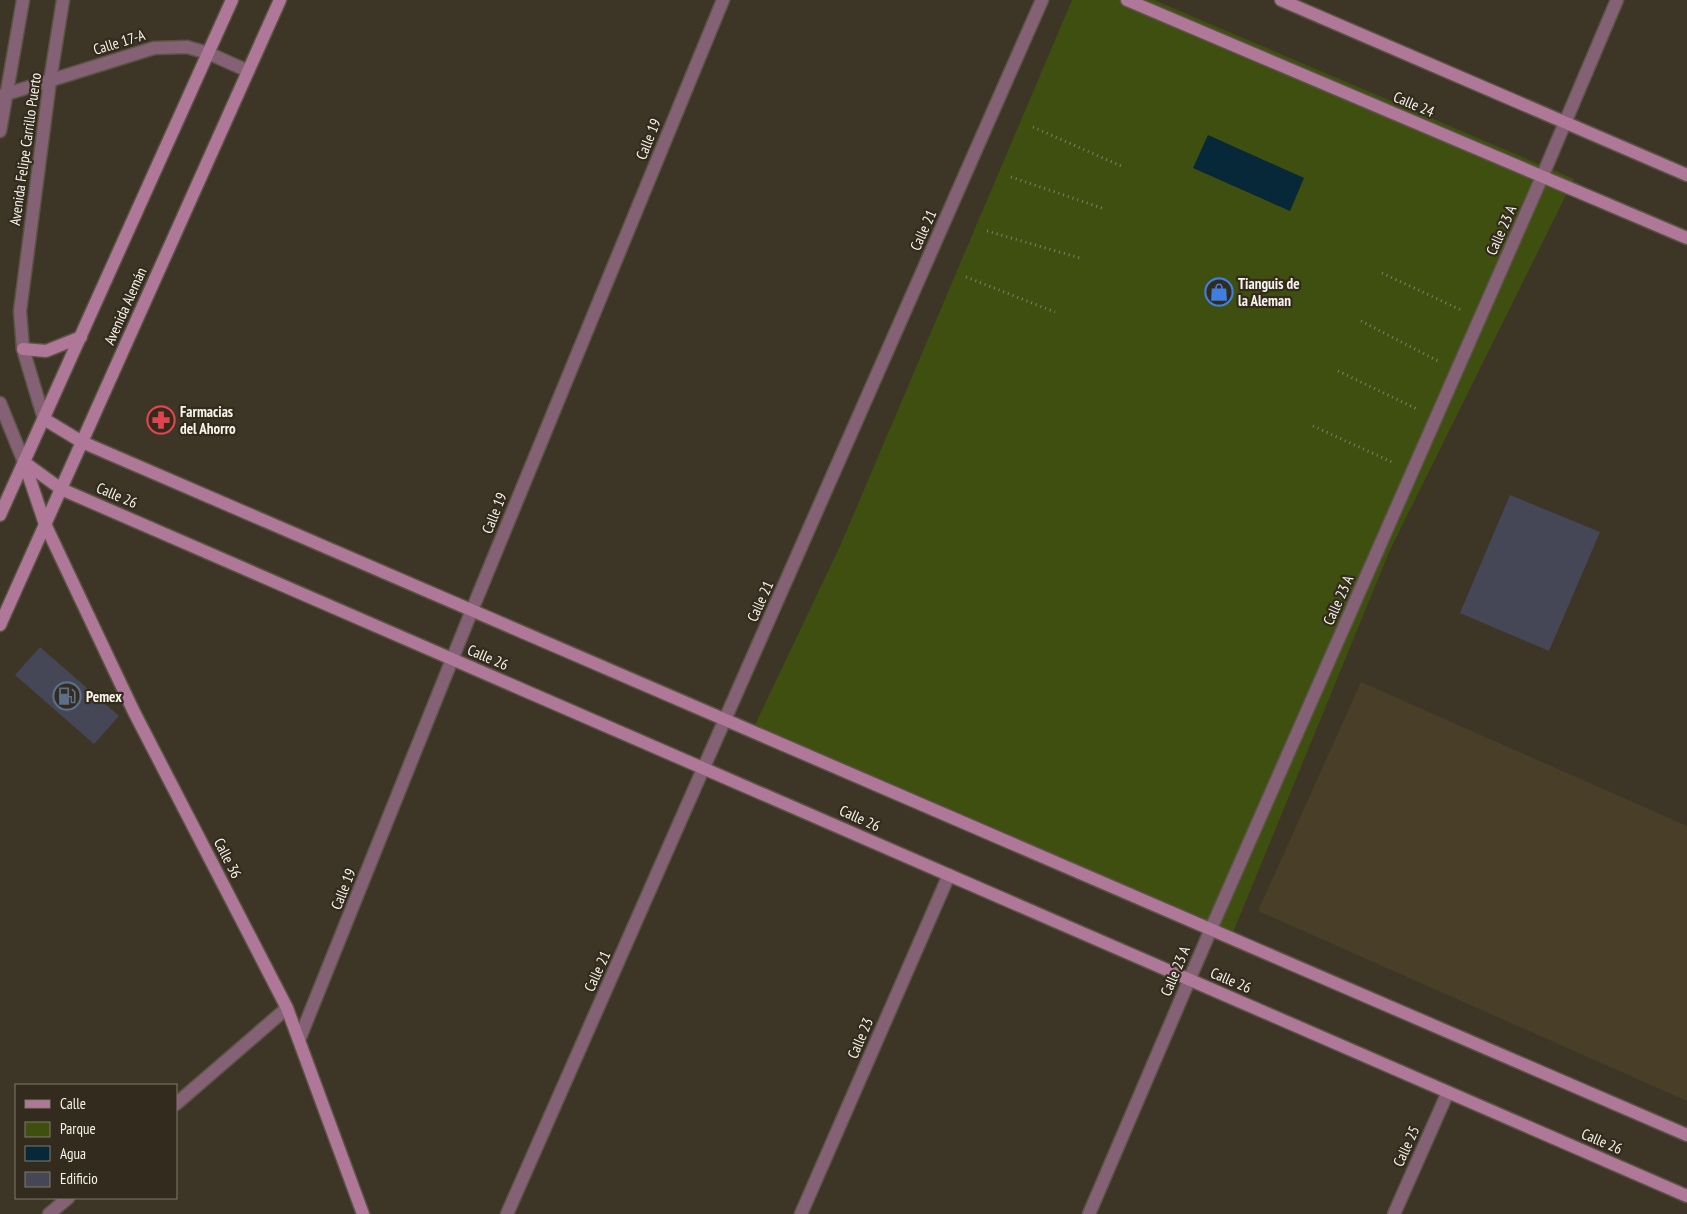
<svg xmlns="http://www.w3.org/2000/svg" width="1687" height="1214" viewBox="0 0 1687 1214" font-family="'PT Sans Narrow',sans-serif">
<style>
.built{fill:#493e28}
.green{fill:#3e4f0f}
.water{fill:#062839}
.building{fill:#454656}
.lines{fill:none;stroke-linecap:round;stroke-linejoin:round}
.street-casing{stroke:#5b5445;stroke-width:15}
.secondary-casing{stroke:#5b5445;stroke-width:15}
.path{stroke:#847d70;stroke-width:3;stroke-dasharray:1 4;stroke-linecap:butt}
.street{stroke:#846175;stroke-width:12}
.secondary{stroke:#af7798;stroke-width:12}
.labels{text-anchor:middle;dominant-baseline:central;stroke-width:4.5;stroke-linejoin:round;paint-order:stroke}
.street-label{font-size:15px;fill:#f8f3ea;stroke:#332b1d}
.poi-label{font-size:15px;font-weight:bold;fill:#f8f3ea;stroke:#332b1d;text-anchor:start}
</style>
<rect width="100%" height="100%" fill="#3d3626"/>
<path class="built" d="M1361,682L1687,826V1101L1258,911Z"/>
<path class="green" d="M1072,0H1154L1574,179L1390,550L1232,935L755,725L841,544Z"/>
<path class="water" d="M1208,135L1304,178L1290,211L1193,168Z"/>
<g class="building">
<path d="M1510,495L1600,532L1549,651L1460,613Z"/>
<path d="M40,647L119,716L94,744L15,675Z"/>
</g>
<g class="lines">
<g class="street-casing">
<g id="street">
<path d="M0,96L154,48L187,47L208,53L248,71"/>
<path d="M0,131L23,0"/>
<path d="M0,403L24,462"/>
<path d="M44,419L23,349L20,311L50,81L63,0"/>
<path d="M299,1040L472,610L723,0"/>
<path d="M176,1104L287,1008"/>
<path d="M49,1214L68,1198"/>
<path d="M507,1214L1042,0"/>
<path d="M801,1214L949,875"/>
<path d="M1089,1214L1211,929L1542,177L1617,0"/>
<path d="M1394,1214L1448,1092"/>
</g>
</g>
<g class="secondary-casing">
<g id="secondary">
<path d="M1127,0L1687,238"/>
<path d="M1281,0L1687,175"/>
<path d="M23,349L46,351L81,337"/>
<path d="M44,419L82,442L1687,1135"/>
<path d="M24,462L61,489L1687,1196"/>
<path d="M24,462L45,524L134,712L287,1008L363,1214"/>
<path d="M0,515L232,0"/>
<path d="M0,625L280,0"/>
</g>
</g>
<g class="path">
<path d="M1033,127L1121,166"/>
<path d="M1011,177L1102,208"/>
<path d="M987,231L1080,258"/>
<path d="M1382,273L1461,310"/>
<path d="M966,277L1055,312"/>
<path d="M1361,321L1438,361"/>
<path d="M1338,371L1417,409"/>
<path d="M1313,426L1392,462"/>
</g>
<use href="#street" class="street"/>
<use href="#secondary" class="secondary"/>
</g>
<defs>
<g id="shop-ring" transform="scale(1.4375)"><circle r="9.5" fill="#332b1d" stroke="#3f7fe0" stroke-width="1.5"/><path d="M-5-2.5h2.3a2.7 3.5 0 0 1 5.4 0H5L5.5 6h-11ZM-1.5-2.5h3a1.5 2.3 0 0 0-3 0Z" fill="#3f7fe0"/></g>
<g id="pharmacy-ring" transform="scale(1.4375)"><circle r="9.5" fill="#332b1d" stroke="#e0444e" stroke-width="1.5"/><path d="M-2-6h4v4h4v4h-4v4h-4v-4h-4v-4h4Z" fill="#e0444e"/></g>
<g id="fuel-ring" transform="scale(1.4375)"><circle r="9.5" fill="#332b1d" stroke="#5c6f8a" stroke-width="1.5"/><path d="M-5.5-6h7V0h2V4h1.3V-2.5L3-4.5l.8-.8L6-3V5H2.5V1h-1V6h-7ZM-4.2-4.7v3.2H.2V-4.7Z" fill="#5c6f8a"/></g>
</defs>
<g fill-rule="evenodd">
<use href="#shop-ring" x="1219" y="292"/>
<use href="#pharmacy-ring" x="161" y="420"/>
<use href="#fuel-ring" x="67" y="696"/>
</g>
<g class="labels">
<g class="street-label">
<text transform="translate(119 42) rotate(-17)">Calle 17-A</text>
<text transform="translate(1414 104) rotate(23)">Calle 24</text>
<text transform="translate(648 139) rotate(-68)">Calle 19</text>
<text transform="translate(25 149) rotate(-82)">Avenida Felipe Carrillo Puerto</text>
<text transform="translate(923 230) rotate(-66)">Calle 21</text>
<text transform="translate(1501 230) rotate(-66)">Calle 23 A</text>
<text transform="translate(125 306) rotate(-66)">Avenida Alemán</text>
<text transform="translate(117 495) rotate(23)">Calle 26</text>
<text transform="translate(494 513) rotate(-68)">Calle 19</text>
<text transform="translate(1338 600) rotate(-66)">Calle 23 A</text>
<text transform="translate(760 601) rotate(-66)">Calle 21</text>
<text transform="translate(488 657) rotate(23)">Calle 26</text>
<text transform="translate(860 818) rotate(24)">Calle 26</text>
<text transform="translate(228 858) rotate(63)">Calle 36</text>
<text transform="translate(343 889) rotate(-68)">Calle 19</text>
<text transform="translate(597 971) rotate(-66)">Calle 21</text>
<text transform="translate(1175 971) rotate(-67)">Calle 23 A</text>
<text transform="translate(1231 980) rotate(23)">Calle 26</text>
<text transform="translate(860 1038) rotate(-67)">Calle 23</text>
<text transform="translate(1602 1141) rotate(23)">Calle 26</text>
<text transform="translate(1406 1146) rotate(-66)">Calle 25</text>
</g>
<g class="poi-label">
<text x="1238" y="283">Tianguis de<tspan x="1238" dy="17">la Aleman</tspan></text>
<text x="180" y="411">Farmacias<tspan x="180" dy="17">del Ahorro</tspan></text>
<text x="86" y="696">Pemex</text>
</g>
</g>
<rect x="15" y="1084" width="162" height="115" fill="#332b1d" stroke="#827b6f"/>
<rect x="25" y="1100" width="25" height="8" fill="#af7798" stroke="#827b6f"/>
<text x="60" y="1109" font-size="15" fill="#f8f3ea">Calle</text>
<rect x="25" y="1122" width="25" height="15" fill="#3e4f0f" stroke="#827b6f"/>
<text x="60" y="1134" font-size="15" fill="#f8f3ea">Parque</text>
<rect x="25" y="1146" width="25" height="15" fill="#062839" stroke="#827b6f"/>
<text x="60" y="1159" font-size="15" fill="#f8f3ea">Agua</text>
<rect x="25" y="1172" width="25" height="15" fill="#454656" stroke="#827b6f"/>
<text x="60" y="1184" font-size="15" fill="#f8f3ea">Edificio</text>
</svg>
